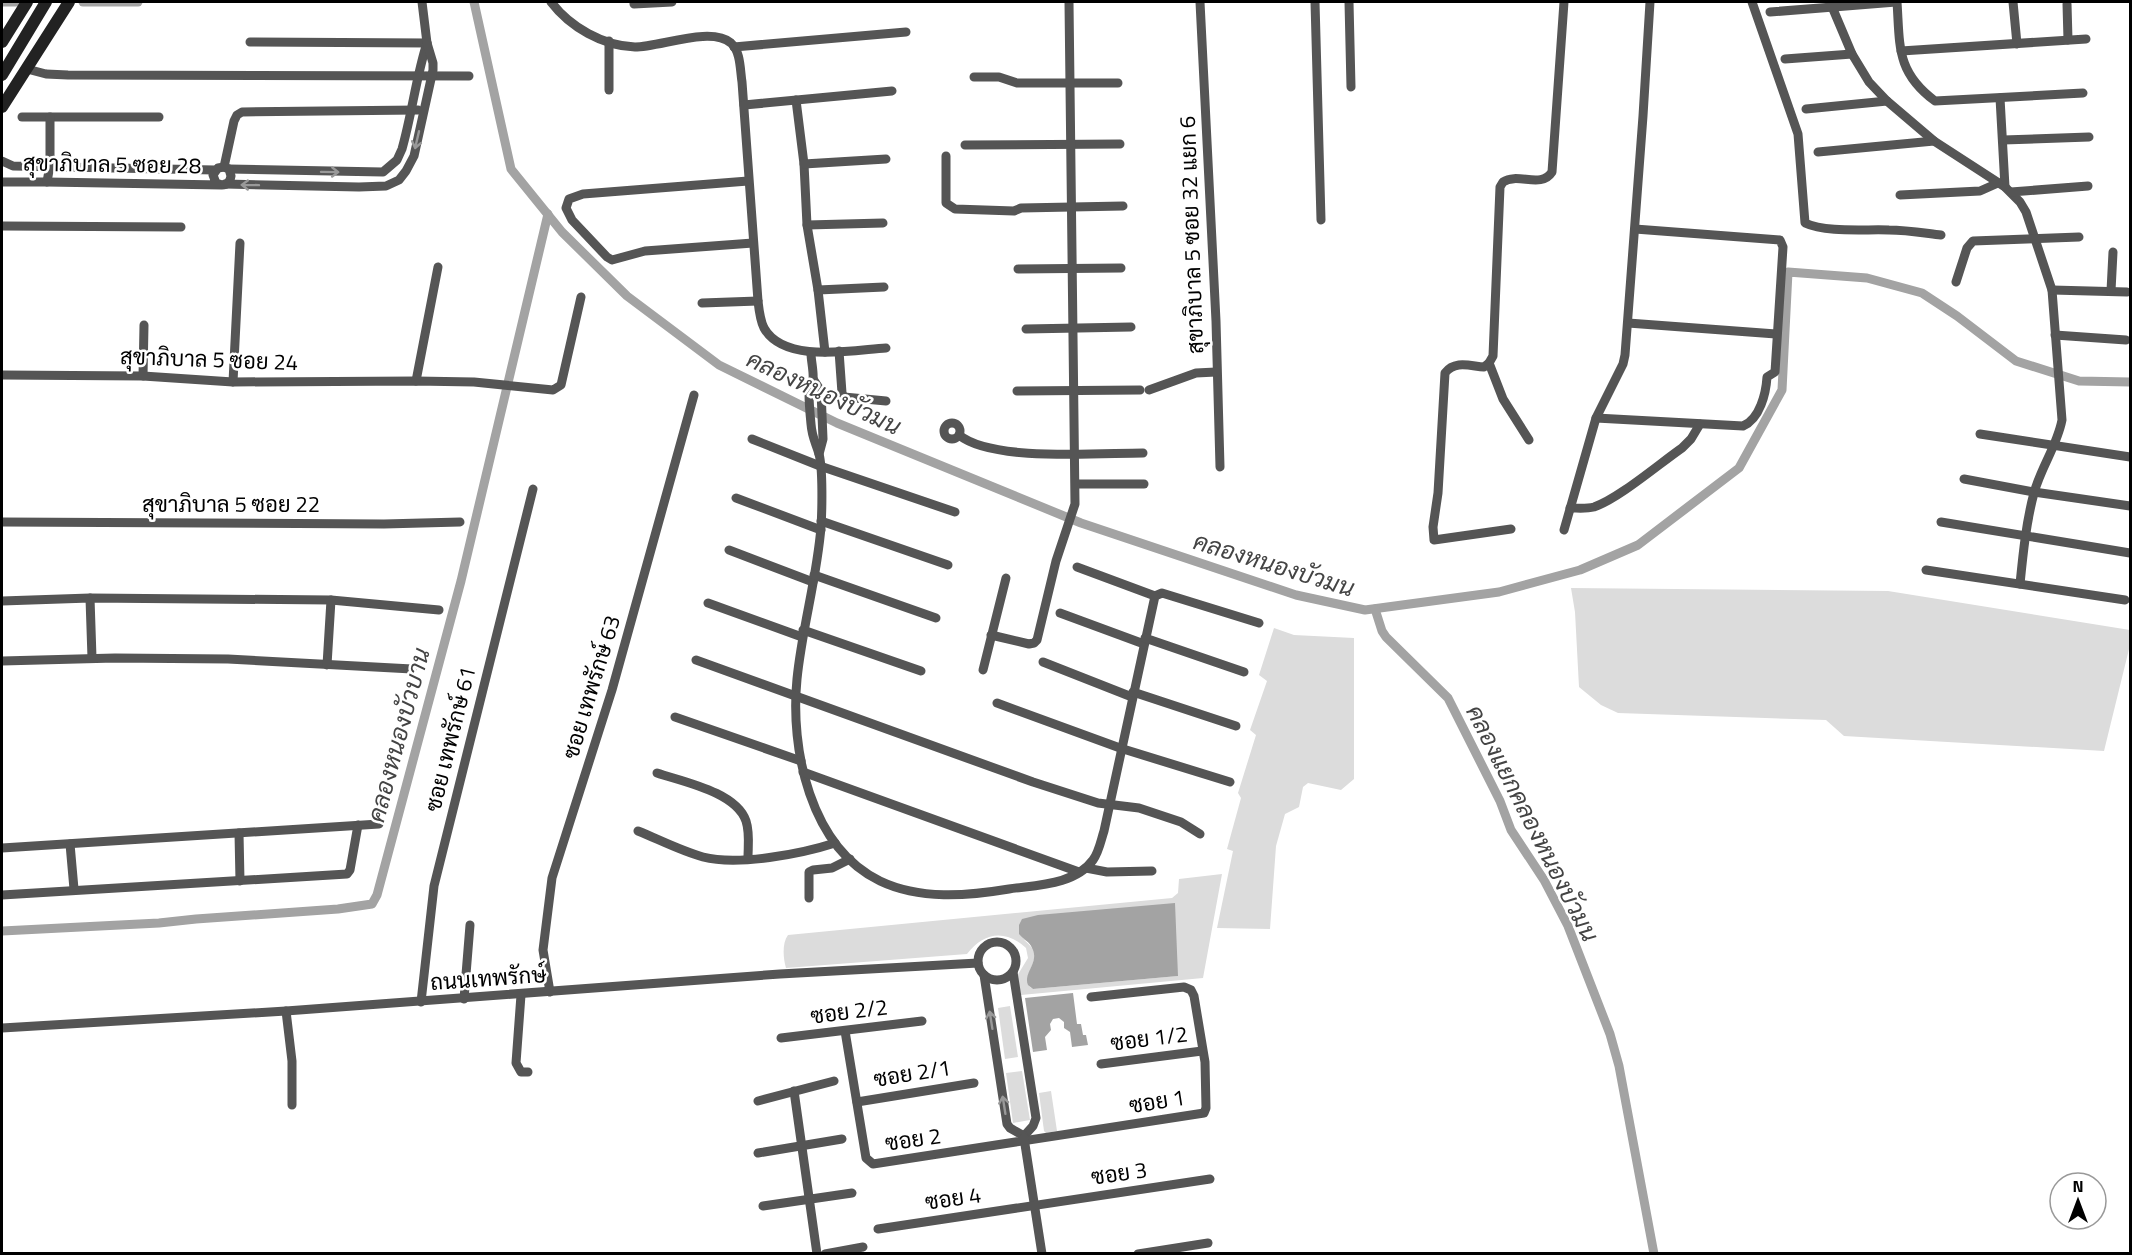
<svg xmlns="http://www.w3.org/2000/svg" width="2132" height="1255" viewBox="0 0 2132 1255" font-family="'Titillium Web',Sarabun,sans-serif">
<style>
.green{fill:#dcdcdc;fill-rule:evenodd}
.water{fill:#a3a3a3}
.lines{fill:none;stroke-linecap:round;stroke-linejoin:round}
.canal{stroke:#a3a3a3;stroke-width:9}
.street{stroke:#555;stroke-width:9}
.secondary{stroke:#222;stroke-width:12}
.oneway{stroke:#999}
.labels{text-anchor:middle;dominant-baseline:central;stroke-width:5;stroke-linejoin:round;paint-order:stroke}
.street-label{font-size:22px;fill:#000;stroke:#fff}
.water-label{font-size:24px;font-style:italic;fill:#444;stroke:#fff}
</style>
<rect width="100%" height="100%" fill="#fff"/>
<g class="green">
<path d="M1571,588L1888,591L2130,630V645L2104,751L1844,736L1826,720L1618,713L1601,705L1579,687L1575,612Z"/>
<path d="M1274,628L1294,635L1354,638V779L1341,790L1308,783L1303,787L1299,807L1285,814L1276,846L1270,929L1217,928L1233,851L1227,849L1241,798L1238,793L1256,735L1250,730L1267,681L1259,675Z"/>
<path d="M1222,874L1203,978L1021,995L1017,976L1028,958L1026,948C1005,929 984,932 967,954L786,968C783,958 782,943 788,935L1172,898L1178,893L1179,879ZM1024,940L1178,976L1033,989L1030,987L1027,980C1031,962 1043,955 1024,940Z"/>
<path d="M1010,1006L1018,1057L1005,1059L998,1008Z"/>
<path d="M1022,1071L1030,1120L1013,1123L1006,1073Z"/>
<path d="M1051,1091L1057,1131L1046,1133L1044,1131L1039,1093Z"/>
</g>
<g class="water">
<path d="M1175,903L1178,976L1033,989L1028,985C1023,972 1040,963 1032,948C1030,942 1023,939 1019,934V925L1022,919L1038,915Z"/>
<path d="M1073,993L1077,1024H1081L1083,1035H1086L1088,1045L1072,1047L1070,1032L1064,1028V1022L1059,1018L1053,1019L1050,1024L1051,1030L1045,1037L1047,1050L1033,1052L1025,998Z"/>
</g>
<g class="lines">
<g class="canal">
<path d="M2,2H16"/>
<path d="M83,2H138"/>
<path d="M474,2L511,169L562,232L627,296L719,365L837,423L1081,523L1296,595L1365,610L1499,592L1580,570L1638,545L1739,468L1782,390L1788,272L1867,278L1922,293L1957,316L2016,361L2079,381L2130,382"/>
<path d="M1375,609L1382,631L1386,637L1448,698L1500,801L1511,830L1544,880L1568,926L1610,1034L1619,1066L1654,1254"/>
<path d="M2,931L159,923L196,919L338,909L372,904L377,895L461,581L548,214"/>
</g>
<g class="street">
<path d="M551,2C570,27 603,46 635,47C660,47 711,26 731,43C741,52 740,70 742,82L758,301C759,310 760,320 764,328C784,364 853,350 886,348"/>
<path d="M634,2V4L672,2"/>
<path d="M1200,2L1216,321L1220,467"/>
<path d="M1315,2L1321,220"/>
<path d="M1349,2L1351,87"/>
<path d="M1752,2L1798,134L1805,223C1826,233 1866,229 1889,230C1906,230 1924,233 1941,235"/>
<path d="M1830,2L1852,54L1869,82L1887,101L1934,141L2005,187L2020,202L2026,212L2052,290L2062,420C2057,446 2041,467 2034,493C2026,523 2023,554 2020,584"/>
<path d="M1897,2C1900,46 1896,72 1935,101L2083,93"/>
<path d="M2013,2L2017,44"/>
<path d="M2067,4L2068,40"/>
<path d="M1770,12L1896,2"/>
<path d="M250,42L427,43"/>
<path d="M734,47L906,32"/>
<path d="M1901,51L2086,39"/>
<path d="M1785,59L1852,54"/>
<path d="M27,69L46,74L68,75L469,76"/>
<path d="M974,77H999L1017,83H1118"/>
<path d="M609,90V41"/>
<path d="M2000,98L2005,187"/>
<path d="M796,100L804,164L807,225L818,290L825,352"/>
<path d="M744,105L892,91"/>
<path d="M1806,109L1887,101"/>
<path d="M22,117H159"/>
<path d="M2003,140L2089,137"/>
<path d="M965,145L1120,144"/>
<path d="M1818,152L1934,141"/>
<path d="M946,156V203L955,209L1014,211L1021,208L1123,206"/>
<path d="M2,161L13,166L215,170"/>
<path d="M804,164L886,159"/>
<path d="M224,167L234,121L237,115L242,112L418,110"/>
<path d="M229,169L383,172L397,160L402,149C412,114 416,77 427,43"/>
<path d="M748,181L583,194L569,199L566,208L572,220L607,257L612,260L645,251L753,243"/>
<path d="M2,182H47L222,185C227,185 230,182 231,176L229,169L224,167L218,168L213,175L216,183L222,185"/>
<path d="M47,182L50,165V117"/>
<path d="M225,184L359,187L386,186L399,180L406,171L414,156L433,70V63L427,43L422,2"/>
<path d="M2011,192L2088,186"/>
<path d="M1900,195L1980,191L1998,183"/>
<path d="M807,225L883,223"/>
<path d="M2,226L181,227"/>
<path d="M1018,269L1121,268"/>
<path d="M1956,282L1967,248L1973,241L2079,237"/>
<path d="M818,290L884,287"/>
<path d="M2052,290L2127,292"/>
<path d="M2111,291L2113,252"/>
<path d="M702,303L758,301"/>
<path d="M1628,323L1776,334"/>
<path d="M1026,329L1131,327"/>
<path d="M2055,335L2126,340"/>
<path d="M839,351L842,393L844,397L886,401"/>
<path d="M811,353C811,361 814,372 813,380C812,385 809,388 809,393C809,403 810,414 811,424C812,438 816,443 819,454C823,469 822,511 821,527C817,578 802,628 797,679C790,749 810,847 880,881C920,900 967,896 1009,889C1036,885 1075,885 1093,860C1099,852 1101,840 1104,831L1155,596L1162,593L1259,623"/>
<path d="M1489,363L1503,399L1529,440"/>
<path d="M2,375L143,376L233,382L416,381L474,382L553,390L561,385L581,297"/>
<path d="M143,376L144,325"/>
<path d="M813,379L821,391L823,439L819,454"/>
<path d="M416,381L438,267"/>
<path d="M233,382L240,243"/>
<path d="M1149,390L1196,373L1216,372"/>
<path d="M1017,391L1140,390"/>
<path d="M1596,418L1743,426C1760,419 1766,393 1767,377L1775,372L1783,247L1780,240L1635,229"/>
<circle cx="952" cy="431" r="8"/>
<path d="M1980,434L2130,457"/>
<path d="M959,435C992,462 1099,453 1143,453"/>
<path d="M752,439L820,466L955,512"/>
<path d="M1964,479L2034,492L2130,506"/>
<path d="M1076,484H1144"/>
<path d="M736,498L821,530"/>
<path d="M1570,508C1578,508 1586,509 1594,507C1618,499 1659,464 1682,448L1691,439L1700,424"/>
<path d="M821,521L948,565"/>
<path d="M2,522L384,524L460,522"/>
<path d="M1941,522L2130,553"/>
<path d="M1511,529L1434,540L1433,527L1438,493L1445,373C1455,360 1470,366 1484,367L1489,363L1493,356L1500,187L1503,182C1518,172 1541,189 1552,172L1564,2"/>
<path d="M1564,530L1596,418L1623,364L1625,355L1643,116L1650,2"/>
<path d="M729,550L813,582"/>
<path d="M1077,567L1155,596"/>
<path d="M1926,570L2125,600"/>
<path d="M814,575L936,618"/>
<path d="M90,598L92,658"/>
<path d="M2,601L90,598L331,600L439,610"/>
<path d="M708,603L802,637"/>
<path d="M1060,613L1144,644"/>
<path d="M803,630L921,671"/>
<path d="M991,635L1029,644L1034,643L1037,640L1056,561L1075,504L1069,2"/>
<path d="M1145,638L1244,672"/>
<path d="M696,660L1033,782L1098,803L1139,808L1181,822L1200,834"/>
<path d="M2,661L115,658L228,659L412,669"/>
<path d="M1043,662L1132,697"/>
<path d="M327,665L331,600"/>
<path d="M983,670L1006,578"/>
<path d="M1133,692L1236,726"/>
<path d="M997,703L1120,748L1230,782"/>
<path d="M675,717L801,761"/>
<path d="M803,772L1079,872"/>
<path d="M657,773C684,782 736,792 746,821C750,833 748,846 748,858"/>
<path d="M638,831C660,840 681,851 703,857C738,866 801,854 835,843"/>
<path d="M239,833L240,881"/>
<path d="M70,844L74,889"/>
<path d="M2,848L379,824"/>
<path d="M1086,868L1107,872L1152,871"/>
<path d="M2,895L347,874L350,870L358,825"/>
<path d="M809,898V872L813,870L832,868L850,859"/>
<circle cx="997" cy="961" r="19"/>
<path d="M1013,972L1036,1118L1033,1126L1024,1136"/>
<path d="M984,975L1007,1124L1010,1128L1024,1136"/>
<path d="M550,992L543,950L552,878L612,690L694,395"/>
<path d="M521,995L516,1063L521,1072H528"/>
<path d="M464,999L470,925"/>
<path d="M421,1002L434,886L533,489"/>
<path d="M286,1011L292,1061V1105"/>
<path d="M2,1028L286,1011L780,974L978,963"/>
<path d="M845,1031L866,1158L873,1164L1204,1113L1206,1108L1205,1062L1194,996L1191,990L1184,987L1091,997"/>
<path d="M781,1038L922,1021"/>
<path d="M1101,1064L1202,1051"/>
<path d="M794,1091L817,1254"/>
<path d="M758,1101L834,1081"/>
<path d="M857,1102L974,1083"/>
<path d="M1024,1138L1042,1254"/>
<path d="M758,1153L842,1139"/>
<path d="M763,1206L852,1193"/>
<path d="M878,1229L1210,1179"/>
<path d="M825,1254L863,1247"/>
<path d="M1138,1254L1208,1243"/>
</g>
<g class="secondary">
<path d="M2,42L27,2"/>
<path d="M2,75L46,2"/>
<path d="M2,107L69,2"/>
</g>
</g>
<defs><path id="oneway-shaft" d="M-6 0H5M1.5-3L5.5 0L1.5 3" fill="none" stroke-width="1.6" stroke-linecap="round" stroke-linejoin="round" transform="scale(1.5)"/></defs>
<g class="oneway">
<use href="#oneway-shaft" transform="translate(417 140) rotate(103)"/>
<use href="#oneway-shaft" transform="translate(330 172) rotate(1)"/>
<use href="#oneway-shaft" transform="translate(250 185) rotate(-179)"/>
<use href="#oneway-shaft" transform="translate(991 1020) rotate(-99)"/>
<use href="#oneway-shaft" transform="translate(1004 1105) rotate(-99)"/>
</g>
<g class="labels">
<g class="street-label">
<text transform="translate(112 164) rotate(1)">สุขาภิบาล 5 ซอย 28</text>
<text transform="translate(1191 235) rotate(-92)">สุขาภิบาล 5 ซอย 32 แยก 6</text>
<text transform="translate(209 359) rotate(2)">สุขาภิบาล 5 ซอย 24</text>
<text x="231" y="504">สุขาภิบาล 5 ซอย 22</text>
<text transform="translate(591 687) rotate(-73)">ซอย เทพรักษ์ 63</text>
<text transform="translate(450 739) rotate(-76)">ซอย เทพรักษ์ 61</text>
<text transform="translate(488 978) rotate(-4)">ถนนเทพรักษ์</text>
<text transform="translate(849 1011) rotate(-7)">ซอย 2/2</text>
<text transform="translate(1149 1038) rotate(-7)">ซอย 1/2</text>
<text transform="translate(912 1073) rotate(-9)">ซอย 2/1</text>
<text transform="translate(1157 1101) rotate(-9)">ซอย 1</text>
<text transform="translate(913 1139) rotate(-8)">ซอย 2</text>
<text transform="translate(1119 1173) rotate(-8)">ซอย 3</text>
<text transform="translate(953 1198) rotate(-8)">ซอย 4</text>
</g>
<g class="water-label">
<text transform="translate(824 392) rotate(25)">คลองหนองบัวมน</text>
<text transform="translate(1274 564) rotate(17)">คลองหนองบัวมน</text>
<text transform="translate(398 735) rotate(-75)">คลองหนองบัวบาน</text>
<text transform="translate(1533 823) rotate(63)">คลองแยกคลองหนองบัวมน</text>
</g>
</g>
<rect width="2132" height="1255" fill="none" stroke="#000000" stroke-width="6"/>
<g transform="translate(2078 1201)"><circle r="28" fill="#ffffff" stroke="#999999" stroke-width="1.5"/>
<path d="M0-4.5L10 22L0 15L-10 22Z" fill="#000000"/>
<text y="-9" font-size="16" font-weight="bold" text-anchor="middle" fill="#000000">N</text>
</g>
</svg>
